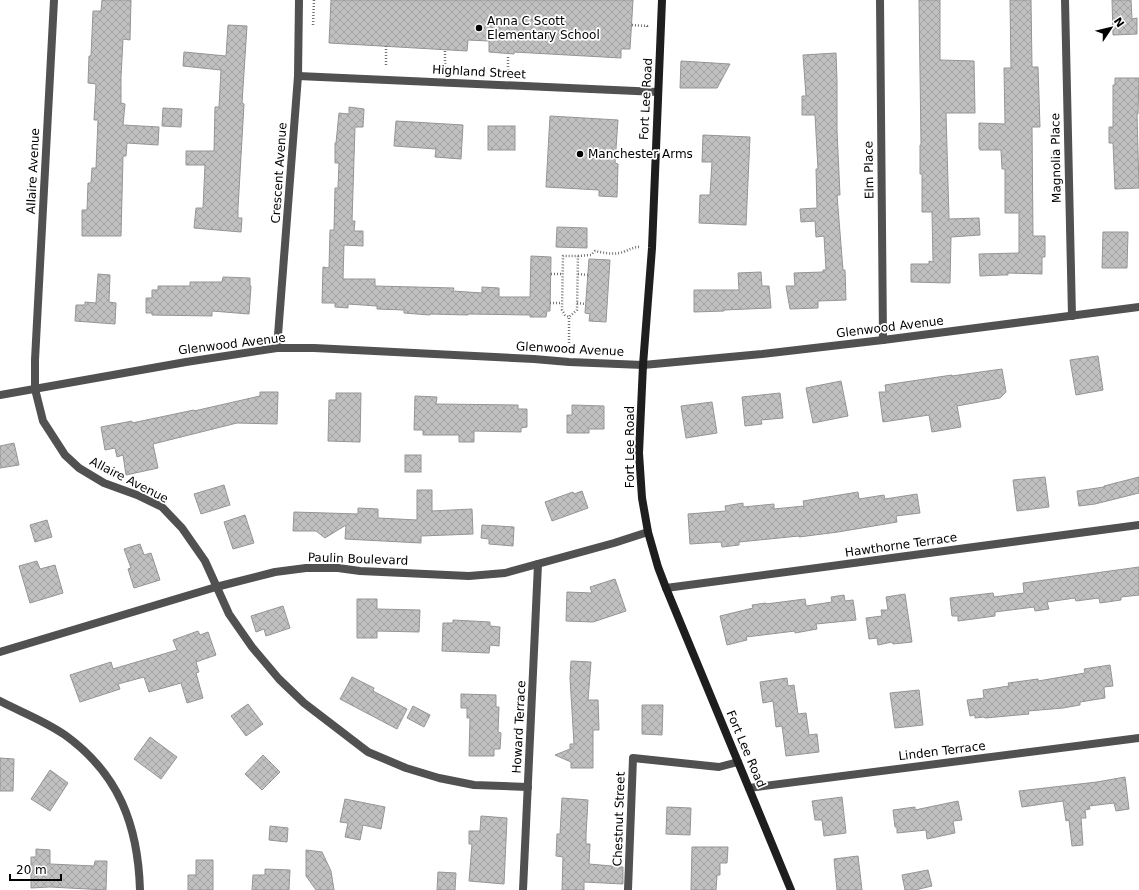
<svg xmlns="http://www.w3.org/2000/svg" width="1139" height="890" viewBox="0 0 1139 890" font-family="'DejaVu Sans',sans-serif">
<style>
.building{fill:url(#building-cross-hatch);stroke:#959595}
.lines{fill:none;stroke-linecap:round;stroke-linejoin:round}
.path{stroke:#737373;stroke-width:2.5;stroke-dasharray:1 2;stroke-linecap:butt}
.minor{stroke:#515151;stroke-width:8}
.secondary{stroke:#1e1e1e;stroke-width:8}
.poi-dot{fill:#000;stroke:#fff;stroke-width:1.5}
.labels{text-anchor:middle;dominant-baseline:central;stroke-width:3.5;stroke-linejoin:round;paint-order:stroke}
.poi-label{font-size:12px;fill:#000;stroke:#fff;text-anchor:start}
.street-label{font-size:12px;fill:#000;stroke:#fff}
</style>
<defs>
<pattern id="building-cross-hatch" width="8" height="8" patternUnits="userSpaceOnUse"><rect width="8" height="8" fill="#c0c0c0"/><path d="M0 0l8 8M0 8l8-8" fill="none" stroke="#a3a3a3"/></pattern>
</defs>
<rect width="100%" height="100%" fill="#fff"/>
<g class="building">
<path d="M102,0H131L130,40L123,39L121,77V103L125,104L123,125L159,127L158,145L127,143L126,156H123L121,236H82V210H87L88,183H91L92,168H96L98,120H94L96,84L88,83L89,56H91L93,11H101Z"/>
<path d="M331,0H633L630,49H621V58L514,52V54L489,52V41L468,40L467,51L329,43Z"/>
<path d="M919,0H940V60L974,61L975,113H946L949,219L979,218L980,235L951,237L950,283L911,282V264H929V261L933,262L932,212H922V174H920V145H921Z"/>
<path d="M1010,0H1031L1032,67H1038L1040,127H1032L1033,236H1045V257H1042V274L1008,273V275H1002L980,276L979,254L1019,253V213H1005V169H1002L1001,150H980L979,148V123L1005,124L1004,68H1011Z"/>
<path d="M1112,0H1131L1132,19L1137,18V34L1113,35Z"/>
<path d="M228,25L247,26L242,103L244,104L238,208V218H242L241,232L194,228L196,208H203L205,165H186V151H214L215,107H219L221,70L183,66L184,52L226,56Z"/>
<path d="M836,53L837,81V131L840,195H837L843,270H845L846,300L818,301V308L790,309L786,286H795L794,273L823,272V270H826L824,236L816,237L815,221L801,222L800,209L817,208L816,169H818L815,115H802V96H806L803,55Z"/>
<path d="M681,61L730,64L717,88H680Z"/>
<path d="M1115,78H1139L1138,114H1137L1139,188L1115,189L1113,143H1109V127H1113V85H1115Z"/>
<path d="M349,107L364,109L363,127H355L352,221H355L354,231H363V246L344,245L343,279H375V286L454,288L453,291L482,293V287L499,288V297H530L531,256L551,257L550,311H547L546,317H530V315L468,314V315L430,314V315L404,313V310L377,309V306L348,304V308L335,307V303H322L323,267L329,268L330,230H334L335,188H338L339,163H335V143H336L339,113L349,114Z"/>
<path d="M163,108L182,109L181,127L162,126Z"/>
<path d="M550,116L618,120L615,163L618,164L617,197L599,196V190L546,187Z"/>
<path d="M396,121L463,125L461,159L435,157L436,149L394,146Z"/>
<rect x="488" y="126" width="27" height="24"/>
<path d="M703,135L750,137L746,225L699,223L700,195H710L712,162H702Z"/>
<path d="M557,227L587,228V248L556,247Z"/>
<path d="M1103,232H1128L1127,268H1102Z"/>
<path d="M589,259L610,260L606,322L589,321L590,314L585,313Z"/>
<path d="M761,272L762,286H769L771,308L724,310V311L694,312V290H739L738,273Z"/>
<path d="M98,274L110,275L109,302L116,303L115,324L75,321L76,305H85V302L96,303Z"/>
<path d="M223,277L250,278V286H251L249,314L212,311V316L152,315V313H146V298H152V290H158V286H190V282H222Z"/>
<path d="M1098,356L1103,390L1076,395L1070,360Z"/>
<path d="M1002,369L1006,392L1000,398L957,406L961,427L932,432L929,415L883,422L879,392H886L885,385L952,375V376Z"/>
<path d="M841,381L848,416L813,423L806,388Z"/>
<path d="M260,392H278L277,424L237,423L153,444L158,468L126,475L123,455L117,457L115,448L105,450L101,427L132,421V423L194,410V411L260,396Z"/>
<path d="M336,393H361L360,442L328,441L329,400H336Z"/>
<path d="M780,393L783,418L761,420L762,424L745,426L742,397Z"/>
<path d="M415,396L437,397L436,404L518,405V409H527V427L521,428V432L474,431V442H459V435H423V430H414Z"/>
<path d="M712,402L717,433L686,438L681,406Z"/>
<path d="M572,405L604,406V429H589V433H567V415H572Z"/>
<path d="M14,443L19,465L0,468V446Z"/>
<rect x="405" y="455" width="16" height="17"/>
<path d="M1045,477L1049,507L1017,511L1013,480Z"/>
<path d="M1139,477V493L1095,504L1079,506L1077,491L1104,487V486Z"/>
<path d="M224,485L230,505L201,514L194,494Z"/>
<path d="M417,490H432V511L472,509L473,534L421,536V543L345,539L346,525L325,538L316,531H293L294,512L358,514V508L378,509V518L417,520Z"/>
<path d="M582,491L588,508L552,521L545,502L573,492L574,494Z"/>
<path d="M858,492L859,499L884,495L885,499L917,494L920,513L896,516L897,522L838,532L799,537V536L739,542V545L722,547L721,542L690,544L688,514L726,511L725,506L743,503V507L774,504V509L804,506L803,501Z"/>
<path d="M245,515L254,543L233,549L224,522Z"/>
<path d="M47,520L52,537L35,542L30,525Z"/>
<path d="M482,525L514,527L513,546L489,544V539L481,538Z"/>
<path d="M140,544L144,555L151,553L160,580L134,588L128,569L131,568L124,549Z"/>
<path d="M37,561L40,569L55,565L63,593L30,603L19,566Z"/>
<path d="M1139,567V595L1121,597V600L1100,603L1099,598L1076,601L1075,598L1047,602L1049,609L1035,611L1034,607L995,612V616L958,621V616H952L950,598L993,593L994,597L1024,593L1023,583Z"/>
<path d="M615,579L626,611L593,622L566,621L567,592L592,593L590,587Z"/>
<path d="M905,594L912,642L893,644L892,642L878,645L877,638L869,639L866,618L882,616L881,610H888L886,597Z"/>
<path d="M844,595L845,601L853,600L856,620L816,624L817,629L795,633V631L746,637L747,640L727,645L720,616L753,608L752,605L766,603V604L805,599L806,606L832,602L831,597Z"/>
<path d="M357,599H377V609L420,610L419,632L377,631V638H357Z"/>
<path d="M283,606L290,628L266,636L264,629L256,632L251,616Z"/>
<path d="M453,620L490,622V626L500,627L499,646L490,645L489,653L442,651L443,623H453Z"/>
<path d="M198,631L200,635L208,632L216,655L196,662L199,672L196,673L203,698L187,703L181,683L149,692L144,677L118,684L120,689L80,702L70,675L111,662L113,669L177,650L173,640Z"/>
<path d="M571,661L591,662L588,700H598L599,730H593V768H571V762L555,755L570,749V744H574L570,678Z"/>
<path d="M1110,665L1113,686L1104,687L1105,698L1080,702V705L1063,708L1028,711L1029,714L985,718L984,717L975,718V715L970,716L967,700L984,698L983,690L1009,686L1008,683L1038,679V681L1085,673L1084,669Z"/>
<path d="M352,677L374,688L373,691L407,709L397,729L340,699Z"/>
<path d="M787,678L788,686L794,685L798,714L806,713L809,735L817,734L819,752L786,756L782,726L776,727L773,701L763,703L760,682Z"/>
<path d="M919,690L923,725L895,728L890,693Z"/>
<path d="M461,694L496,695V707H499L498,732L501,733L500,749H494V756H469L470,718H467V708H461Z"/>
<path d="M248,704L263,724L246,736L231,716Z"/>
<path d="M642,705H663L662,735L642,734Z"/>
<path d="M413,706L430,715L424,727L407,718Z"/>
<path d="M150,737L177,757L161,779L134,759Z"/>
<path d="M263,755L280,772L262,790L245,774Z"/>
<path d="M0,758L14,759L13,791H0Z"/>
<path d="M50,770L68,783L50,811L31,799Z"/>
<path d="M1125,777L1129,809L1116,811L1114,803L1089,806L1090,809L1085,810L1086,818H1081L1083,845L1072,846L1069,820L1066,821L1063,801L1022,807L1019,791L1097,782Z"/>
<path d="M842,797L846,833L824,836L822,820H815L812,801Z"/>
<path d="M562,798L588,800L586,835V844H590L589,864L623,867V884L584,882V890H562L563,857L556,856L557,834H560Z"/>
<path d="M345,799L385,807L381,829L363,825L360,840L345,837L348,823L340,822Z"/>
<path d="M958,801L962,820L953,821L955,833L927,839L926,830L897,833V827H895L893,810L915,807V810Z"/>
<path d="M667,807L691,808L690,835L666,834Z"/>
<path d="M481,816L507,818L504,884L469,881L472,844H469V831H480Z"/>
<path d="M270,826L288,828L287,842L269,840Z"/>
<path d="M692,847H728L727,863H720V875H717L716,890H691Z"/>
<path d="M36,849L50,850V864L94,866L95,861H107L106,890L50,887L31,888V857H36Z"/>
<path d="M306,850L322,852L331,871L334,890H316L306,876Z"/>
<path d="M858,856L862,890H837L834,859Z"/>
<path d="M196,860H213V890H188V875H196Z"/>
<path d="M265,869L290,870L289,890H252L253,875H265Z"/>
<path d="M928,870L932,886L915,890H905L902,875Z"/>
<path d="M438,872L456,873L455,890H437Z"/>
</g>
<g class="lines">
<g class="path">
<path d="M313,25L314,0"/>
<path d="M632,25L647,26V28"/>
<path d="M386,46V65"/>
<path d="M445,67V50"/>
<path d="M508,70V55"/>
<path d="M578,256L591,255L595,251C604,253 614,255 623,252C629,250 633,247 639,247"/>
<path d="M551,274H563"/>
<path d="M578,274L588,275"/>
<path d="M550,303H562"/>
<path d="M577,303L586,304"/>
<path d="M569,343V317L577,310L578,256H563L562,310L565,315L569,317"/>
</g>
<g class="minor">
<path d="M54,0L35,360V389L43,421L65,455L79,468L104,483L137,495L162,507L182,528L205,561L229,614L252,647L279,679L304,703L368,752L406,768L439,778L474,785L528,787"/>
<path d="M880,0L883,340"/>
<path d="M1065,0L1072,316"/>
<path d="M298,76L658,92"/>
<path d="M277,348L298,76L299,0"/>
<path d="M0,395L186,362L277,348H314L534,359L569,362L643,365L665,363L762,354L883,340L1139,307"/>
<path d="M666,588L1139,525"/>
<path d="M0,652L216,587L275,572L306,568H338L360,571L469,576L505,573L614,543L648,532"/>
<path d="M0,701C21,712 45,721 65,735C119,774 138,825 140,890"/>
<path d="M749,788L1139,738"/>
<path d="M523,890L538,564"/>
<path d="M628,890L633,758L719,767L738,762"/>
</g>
<path class="secondary" d="M662,0L652,248L643,365L639,453L642,498L648,532L658,567L666,588L791,890"/>
</g>
<g class="poi-dot">
<circle cx="479" cy="28" r="4"/>
<circle cx="580" cy="154" r="4"/>
</g>
<g class="labels">
<g class="poi-label">
<text x="487" y="21">Anna C Scott<tspan x="487" dy="14">Elementary School</tspan></text>
<text x="588" y="154">Manchester Arms</text>
</g>
<g class="street-label">
<text transform="translate(479 72) rotate(3)">Highland Street</text>
<text transform="translate(646 99) rotate(-87)">Fort Lee Road</text>
<text transform="translate(1056 158) rotate(-91)">Magnolia Place</text>
<text transform="translate(869 170) rotate(-91)">Elm Place</text>
<text transform="translate(33 171) rotate(-87)">Allaire Avenue</text>
<text transform="translate(279 173) rotate(-86)">Crescent Avenue</text>
<text transform="translate(890 327) rotate(-7)">Glenwood Avenue</text>
<text transform="translate(232 344) rotate(-7)">Glenwood Avenue</text>
<text transform="translate(570 349) rotate(3)">Glenwood Avenue</text>
<text transform="translate(630 447) rotate(-90)">Fort Lee Road</text>
<text transform="translate(129 480) rotate(27)">Allaire Avenue</text>
<text transform="translate(901 545) rotate(-8)">Hawthorne Terrace</text>
<text transform="translate(358 559) rotate(2)">Paulin Boulevard</text>
<text transform="translate(519 727) rotate(-87)">Howard Terrace</text>
<text transform="translate(746 749) rotate(67)">Fort Lee Road</text>
<text transform="translate(942 751) rotate(-7)">Linden Terrace</text>
<text transform="translate(619 819) rotate(-88)">Chestnut Street</text>
</g>
</g>
<g transform="translate(1111 28) rotate(55)" stroke="#ffffff" stroke-width="3" paint-order="stroke">
<path d="M0-3L7 15L0 10L-7 15Z" fill="#000000"/>
<text y="-6" font-size="11" font-weight="bold" text-anchor="middle" fill="#000000">N</text>
</g>
<path d="M10 874v6h51v-6" fill="none" stroke="#000000" stroke-width="2"/>
<text x="16" y="874" font-size="12" fill="#000000" stroke="#ffffff" stroke-width="3" paint-order="stroke">20 m</text>
</svg>
